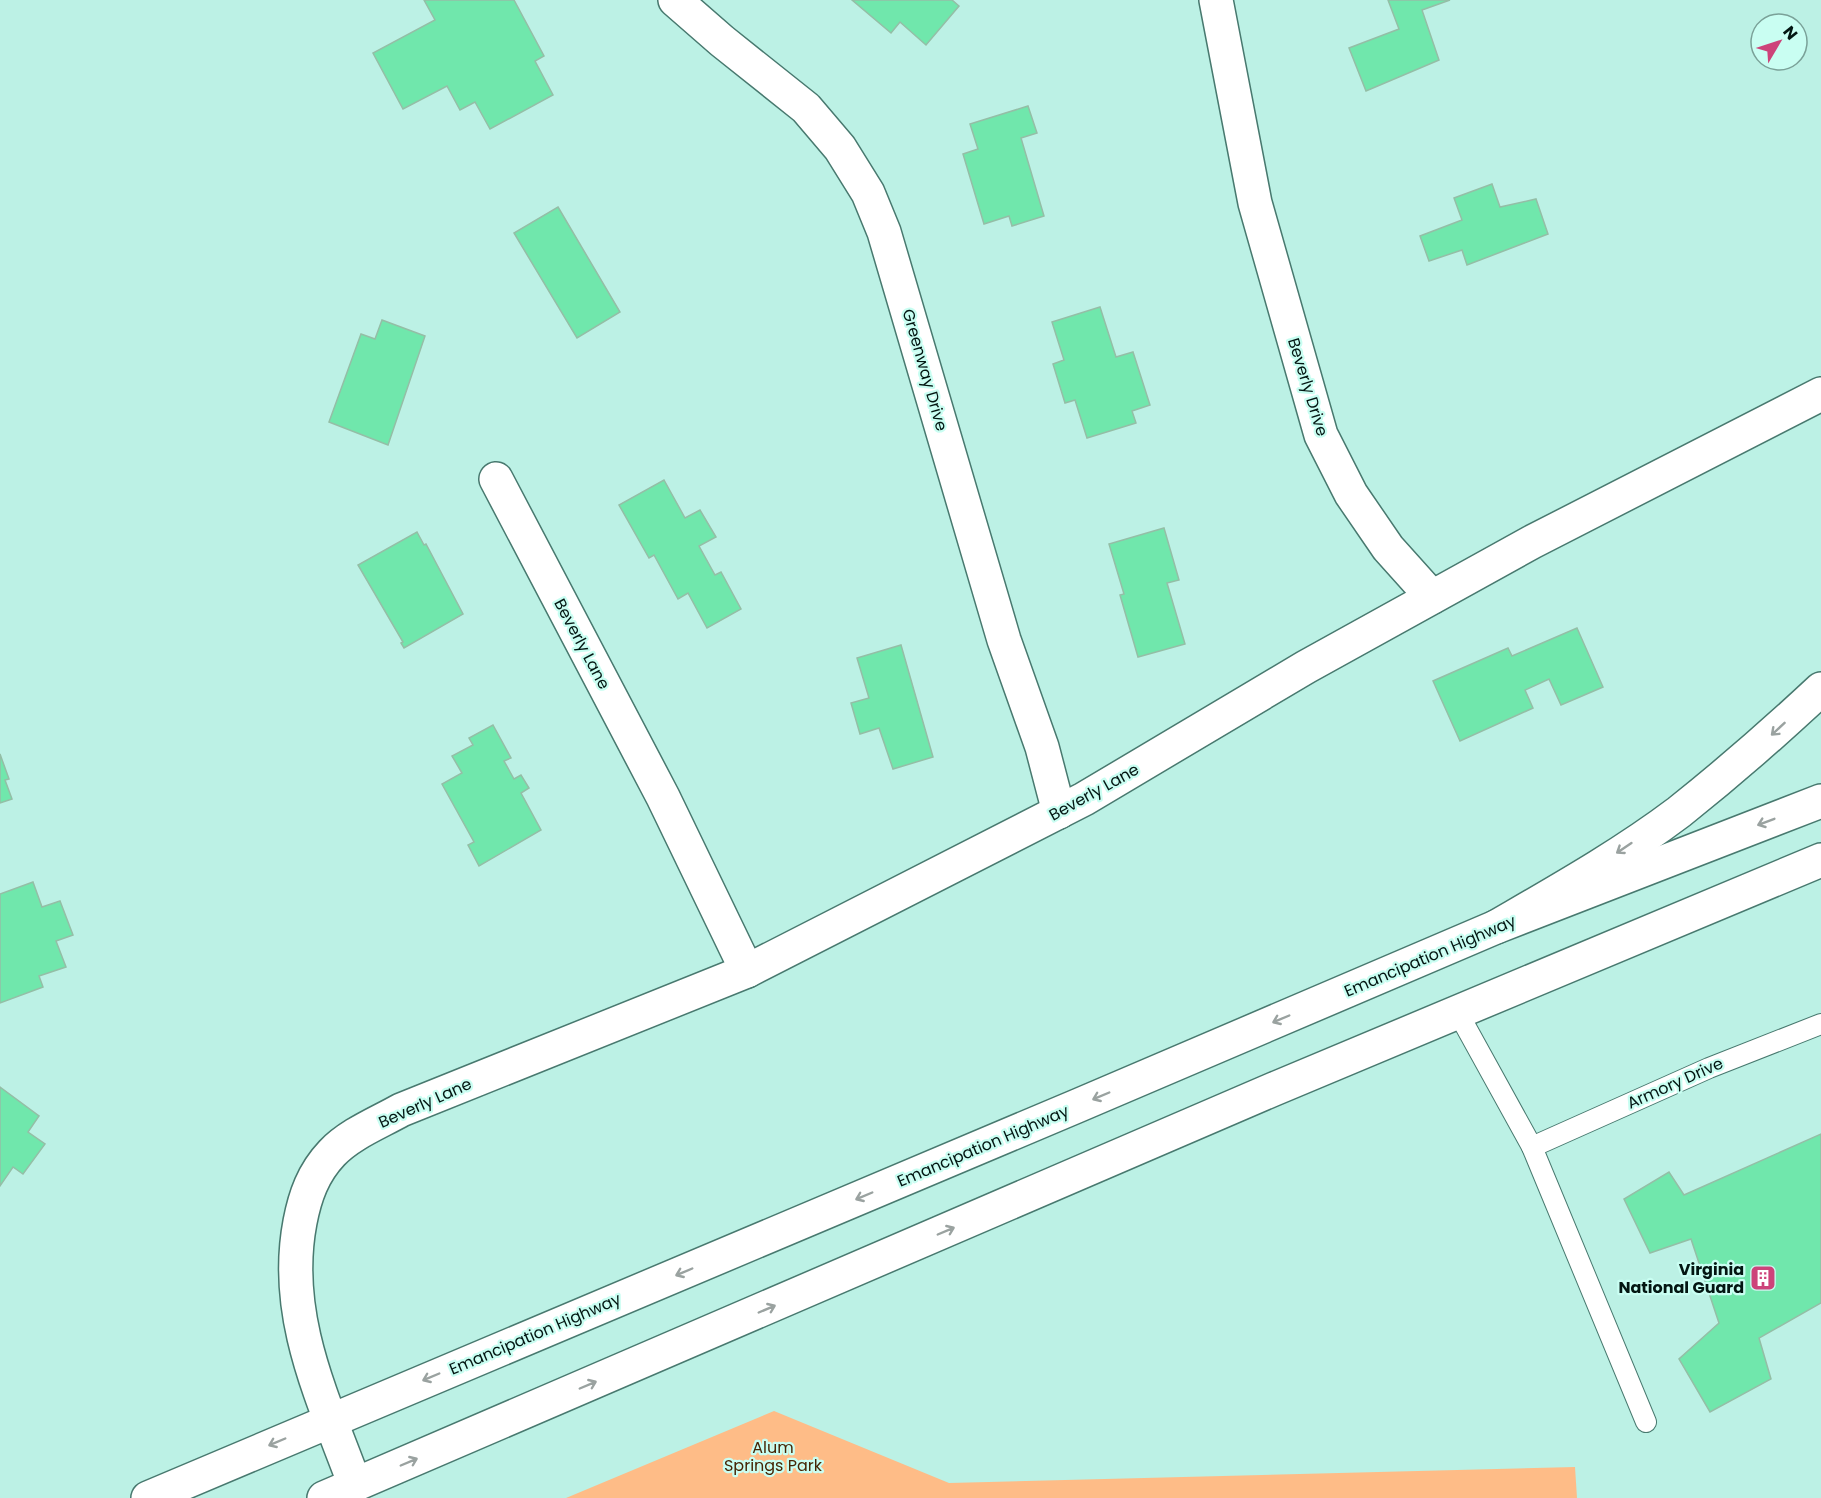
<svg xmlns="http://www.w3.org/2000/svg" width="1821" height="1498" viewBox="0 0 1821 1498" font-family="Poppins,sans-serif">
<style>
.green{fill:#febc87}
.building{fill:#70e7ac;stroke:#94bea6;stroke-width:1.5}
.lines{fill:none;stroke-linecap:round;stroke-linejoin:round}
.lane-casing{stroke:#48796f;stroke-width:22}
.street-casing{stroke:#48796f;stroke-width:36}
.primary-casing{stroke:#48796f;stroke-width:36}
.highway-casing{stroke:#48796f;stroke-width:36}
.lane{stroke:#fff;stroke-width:20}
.street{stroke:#fff;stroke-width:33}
.primary{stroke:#fff;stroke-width:33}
.highway{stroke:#fff;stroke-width:33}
.oneway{stroke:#9aa2a0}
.labels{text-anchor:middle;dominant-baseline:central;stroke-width:4.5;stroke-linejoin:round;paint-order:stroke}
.street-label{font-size:16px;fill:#031612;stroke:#c9fef2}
.poi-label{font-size:16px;font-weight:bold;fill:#031612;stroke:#c9fef2;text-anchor:end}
.park-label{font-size:16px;fill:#462504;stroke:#c9fef2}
</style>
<rect width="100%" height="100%" fill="#bcf1e5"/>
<path class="green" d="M774,1411L949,1483L1575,1467L1577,1498H566Z"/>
<g class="building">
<path d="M424,0H514L544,56L535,61L553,95L490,129L475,102L460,110L447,86L403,109L373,53L435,20Z"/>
<path d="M852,0H952L959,6L926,45L900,22L891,33Z"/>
<path d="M1388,0H1450L1422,10L1439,60L1366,91L1349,48L1399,29Z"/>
<path d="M1028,106L1037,133L1021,138L1044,216L1012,226L1009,216L984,224L963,154L978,149L970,124Z"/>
<path d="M1492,184L1500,207L1536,199L1548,234L1467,265L1462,250L1429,261L1420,236L1462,220L1454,198Z"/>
<path d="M558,207L620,312L577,338L514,233Z"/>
<path d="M1100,307L1116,357L1133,352L1150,405L1132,411L1136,423L1087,438L1075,400L1065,403L1053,364L1064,360L1052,322Z"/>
<path d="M382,320L425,336L388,445L329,422L361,334L375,339Z"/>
<path d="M664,480L685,518L700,510L716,537L699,546L715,575L721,572L741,609L707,628L688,593L678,599L654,555L649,558L619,505Z"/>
<path d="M1164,528L1179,580L1167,583L1185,644L1138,657L1120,595L1124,594L1109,544Z"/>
<path d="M417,532L424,545L426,544L463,614L404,648L401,643L403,642L358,565Z"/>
<path d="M1577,628L1603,687L1561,705L1549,679L1525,690L1533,708L1460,741L1433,681L1508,648L1512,656Z"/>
<path d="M901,645L933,757L893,769L879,728L860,734L851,703L869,698L857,658Z"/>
<path d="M493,725L511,758L504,761L514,779L521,775L529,788L521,793L541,830L479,866L468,845L474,842L442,784L462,773L452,756L473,745L469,738Z"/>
<path d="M0,754L9,779L5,780L12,799L0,803Z"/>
<path d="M33,882L42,907L60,901L73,935L56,941L66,967L39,976L43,987L0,1003V894Z"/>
<path d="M0,1087L39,1116L28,1132L45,1144L23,1174L13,1167L0,1186Z"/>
<path d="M1821,1134V1303L1759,1338L1771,1379L1710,1412L1679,1359L1719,1323L1691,1239L1650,1253L1624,1199L1669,1172L1684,1195Z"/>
</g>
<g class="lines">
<g class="lane-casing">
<g id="lane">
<path d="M1457,1011L1532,1147L1646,1422"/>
<path d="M1532,1147L1709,1068L1821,1024"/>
</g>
</g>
<g class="street-casing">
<g id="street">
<path d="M675,0L722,41L806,108L840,148L868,193L884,232L1004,640L1042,747L1059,812"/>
<path d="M1216,0L1255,203L1321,435L1351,494L1388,548L1432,597"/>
<path d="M496,479L663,797L747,971"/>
<path d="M355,1485C323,1398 282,1316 300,1222C305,1196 313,1173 332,1153C350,1134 378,1123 401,1110L747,971L1084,799L1306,667L1532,542L1821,394"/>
</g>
</g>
<g class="primary-casing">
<g id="primary">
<path d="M148,1498L1077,1106L1496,927L1821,801"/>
<path d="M324,1498L1274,1089L1821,860"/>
</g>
</g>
<g class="highway-casing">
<path id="highway" d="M1496,927C1558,891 1622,855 1679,812C1728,773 1775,732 1821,689"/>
</g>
<use href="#lane" class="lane"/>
<use href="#street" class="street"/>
<use href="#primary" class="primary"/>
<use href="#highway" class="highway"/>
</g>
<defs><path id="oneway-shaft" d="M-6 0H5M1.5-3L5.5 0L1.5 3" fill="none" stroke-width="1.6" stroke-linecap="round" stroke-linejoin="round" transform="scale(1.5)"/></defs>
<g class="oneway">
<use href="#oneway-shaft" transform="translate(1778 729) rotate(137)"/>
<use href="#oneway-shaft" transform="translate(1766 822) rotate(159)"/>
<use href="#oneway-shaft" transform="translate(1624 848) rotate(146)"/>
<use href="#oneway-shaft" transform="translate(1281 1019) rotate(157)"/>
<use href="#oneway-shaft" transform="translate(1101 1096) rotate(157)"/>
<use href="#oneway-shaft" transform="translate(864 1196) rotate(157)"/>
<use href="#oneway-shaft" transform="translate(946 1231) rotate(-23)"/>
<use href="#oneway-shaft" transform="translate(684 1272) rotate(157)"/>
<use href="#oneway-shaft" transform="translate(767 1309) rotate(-23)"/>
<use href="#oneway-shaft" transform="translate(431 1377) rotate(157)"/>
<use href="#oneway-shaft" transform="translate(588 1385) rotate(-23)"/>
<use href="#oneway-shaft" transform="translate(277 1442) rotate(157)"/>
<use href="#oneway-shaft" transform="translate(409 1462) rotate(-23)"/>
</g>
<defs>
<g id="building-square" transform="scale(1.35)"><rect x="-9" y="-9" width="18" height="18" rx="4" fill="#cd437a" stroke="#c9fef2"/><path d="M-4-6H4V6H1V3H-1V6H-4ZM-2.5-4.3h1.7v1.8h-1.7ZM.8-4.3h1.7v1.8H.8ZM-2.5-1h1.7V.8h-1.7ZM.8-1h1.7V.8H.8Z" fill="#fff"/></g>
</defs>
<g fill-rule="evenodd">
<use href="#building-square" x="1763" y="1278"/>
</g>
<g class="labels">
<g class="street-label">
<text transform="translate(925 370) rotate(74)">Greenway Drive</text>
<text transform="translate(1308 387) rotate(73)">Beverly Drive</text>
<text transform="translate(582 644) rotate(62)">Beverly Lane</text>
<text transform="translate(1094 792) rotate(-29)">Beverly Lane</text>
<text transform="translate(1430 956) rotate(-23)">Emancipation Highway</text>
<text transform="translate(1675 1083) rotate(-24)">Armory Drive</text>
<text transform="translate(425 1103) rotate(-24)">Beverly Lane</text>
<text transform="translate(983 1146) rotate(-23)">Emancipation Highway</text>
<text transform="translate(535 1334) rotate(-23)">Emancipation Highway</text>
</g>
<g class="poi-label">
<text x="1744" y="1269">Virginia<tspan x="1744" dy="18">National Guard</tspan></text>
</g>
<g class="park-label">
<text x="773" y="1447">Alum<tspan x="773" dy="18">Springs Park</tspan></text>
</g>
</g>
<g transform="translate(1779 42) rotate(51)"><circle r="28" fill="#c9fef2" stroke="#7aa198" stroke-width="1.5"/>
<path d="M0-4.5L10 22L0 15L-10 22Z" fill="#cd437a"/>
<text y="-9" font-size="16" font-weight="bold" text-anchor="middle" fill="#031612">N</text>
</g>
</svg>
